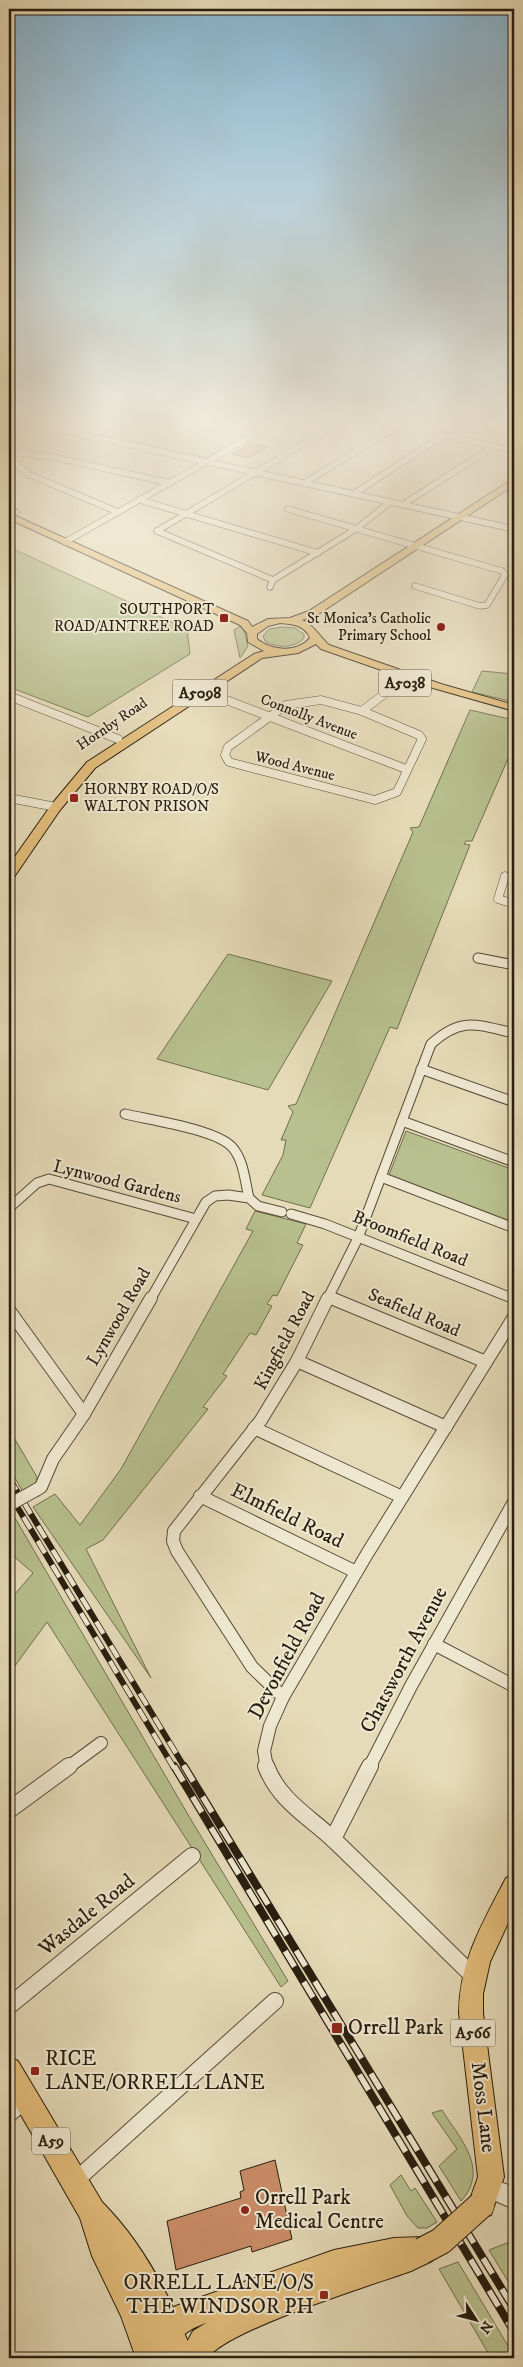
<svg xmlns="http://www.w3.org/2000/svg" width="523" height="2367" viewBox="0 0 523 2367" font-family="'IM FELL DW Pica',serif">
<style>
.green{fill:#b7c08e;stroke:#6f6e4e}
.building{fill:#c98c67;stroke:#271d0f}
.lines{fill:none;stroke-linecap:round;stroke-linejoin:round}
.minor-far4-casing{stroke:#574c39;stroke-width:7}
.minor-far3-casing{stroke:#574c39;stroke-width:9}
.minor-far2-casing{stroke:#574c39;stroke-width:11}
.minor-far1-casing{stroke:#574c39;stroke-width:14}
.minor-casing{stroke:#574c39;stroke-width:18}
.tertiary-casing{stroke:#574c39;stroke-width:2}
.primary-casing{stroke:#271d0f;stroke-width:2}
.trunk-casing{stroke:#271d0f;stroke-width:2}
.minor-far4{stroke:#efe8d1;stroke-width:5.5}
.minor-far3{stroke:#efe8d1;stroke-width:8}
.minor-far2{stroke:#efe8d1;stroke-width:9}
.minor-far1{stroke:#efe8d1;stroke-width:12}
.minor{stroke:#efe8d1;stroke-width:16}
.tertiary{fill:#efe8d1;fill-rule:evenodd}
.primary{fill:#e3be7c;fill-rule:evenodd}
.trunk{fill:#e3be7c;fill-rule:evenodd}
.rail-far1-casing{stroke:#271d0f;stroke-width:6}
.rail-casing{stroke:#271d0f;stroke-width:8}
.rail-far1{stroke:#efe8d1;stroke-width:4.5;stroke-dasharray:14;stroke-linecap:butt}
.rail{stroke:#efe8d1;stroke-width:5.5;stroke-dasharray:18;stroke-linecap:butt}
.minor-bridge-casing{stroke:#574c39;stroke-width:14;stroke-linecap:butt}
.primary-bridge-casing{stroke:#271d0f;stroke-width:28;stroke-linecap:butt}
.minor-bridge{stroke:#efe8d1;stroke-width:12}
.primary-bridge{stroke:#e3be7c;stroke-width:26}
.poi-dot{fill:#8f2418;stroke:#efe8d1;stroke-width:2}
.labels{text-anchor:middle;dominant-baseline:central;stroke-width:4;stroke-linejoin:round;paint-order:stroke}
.far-poi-label{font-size:15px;fill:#271d0f;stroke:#efe8d1;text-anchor:end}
.far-street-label{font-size:15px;fill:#271d0f;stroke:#efe8d1}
.shield{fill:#efe8d1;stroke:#635a49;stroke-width:1}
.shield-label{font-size:16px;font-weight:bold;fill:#271d0f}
.street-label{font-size:18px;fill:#271d0f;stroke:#efe8d1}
.near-street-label{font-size:21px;fill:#271d0f;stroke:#efe8d1}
.near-poi-label{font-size:21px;fill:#271d0f;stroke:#efe8d1;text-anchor:start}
</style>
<rect width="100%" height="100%" fill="#e6dbb8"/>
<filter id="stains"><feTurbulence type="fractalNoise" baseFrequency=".004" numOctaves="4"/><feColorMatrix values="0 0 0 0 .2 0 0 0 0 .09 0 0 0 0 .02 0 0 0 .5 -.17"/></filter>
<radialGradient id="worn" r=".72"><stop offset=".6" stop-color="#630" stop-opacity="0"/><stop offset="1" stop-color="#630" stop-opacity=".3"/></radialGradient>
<g class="green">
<path d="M60,426H263L206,458Z"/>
<path d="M9,547L187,629L190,654L88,717L9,687Z"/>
<path d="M241,626L244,630L248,646L240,658L234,630Z"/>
<path d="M282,627L295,628L304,634V638C294,649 276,648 265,641L263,636L269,629Z"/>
<path d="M482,671L514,674V702L472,692Z"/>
<path d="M470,710L514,720V745L472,841H466L464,844L470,845L397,1029L390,1027L310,1208L262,1195L283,1155L286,1140H281L293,1112L288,1106L296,1104L413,832L410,828L419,827Z"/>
<path d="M228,954L332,981L268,1090L157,1059Z"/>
<path d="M406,1131L514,1170V1224L389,1175Z"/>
<path d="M255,1211L306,1224L297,1243L303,1245L277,1296L273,1295L267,1304L272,1306L256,1335L250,1333L223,1374L227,1376L203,1407L208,1409L103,1540L86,1549L151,1678L33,1507L55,1494L80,1525L121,1469L253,1231L246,1229Z"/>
<path d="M9,1429L37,1477L36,1485L23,1492L9,1468Z"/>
<path d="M15,1518L190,1818L288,1981L281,1987L47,1622L9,1674V1601L33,1573L9,1552V1522Z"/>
<path d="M442,2110C460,2139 490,2169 461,2201L439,2166L457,2149L432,2113Z"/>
<path d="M401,2175L411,2191L415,2188L437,2222L427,2228H418L407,2216L390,2185Z"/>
<path d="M512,2241L514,2245V2291L489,2250Z"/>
<path d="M458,2262L514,2356V2358H491L439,2269Z"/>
</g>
<g class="building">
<path d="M251,443L267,447L248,458L232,454Z"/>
<path d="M275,2160L292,2239L252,2252L251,2246L176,2270L167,2221L241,2198L240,2192L244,2190L240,2171Z"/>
</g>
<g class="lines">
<g class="minor-far4-casing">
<g id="minor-far4">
<path d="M43,426L514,529"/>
<path d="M404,426L514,451"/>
<path d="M488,426L514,432"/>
<path d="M9,452L53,457L170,483"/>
<path d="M9,459L30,475L118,512"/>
<path d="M304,483L398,426"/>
<path d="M355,493L444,435"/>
<path d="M140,500L318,553"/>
<path d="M404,504L494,446"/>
<path d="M288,509L502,571L505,575L487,605L480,606L415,586"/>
<path d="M9,515L16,512"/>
<path d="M157,531L334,426"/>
<path d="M157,531L273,580"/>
<path d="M65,542L270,426"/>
<path d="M270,587L273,580L356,529L390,502"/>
</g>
</g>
<g class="minor-far3-casing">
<g id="minor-far3">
<path d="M203,691L406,769"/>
<path d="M9,696L118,739"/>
<path d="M321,700L362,711L419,735L422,739L397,792L375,800L229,762L225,755L228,747L286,705Z"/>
<path d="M362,711L401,681"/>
<path d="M9,798L56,807"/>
<path d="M505,876L498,899L514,904"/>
</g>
</g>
<g class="minor-far2-casing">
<g id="minor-far2">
<path d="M478,958L514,965"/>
<path d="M421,1069L514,1102"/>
<path d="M125,1114C150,1120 215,1129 232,1147C244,1160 245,1182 249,1198"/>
<path d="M402,1121L514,1162"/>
<path d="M381,1177L514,1228"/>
<path d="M9,1208L37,1183L49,1179L196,1219"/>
<path d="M291,1214L325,1224L514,1299"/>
<path d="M328,1297L334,1300"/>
<path d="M150,1300L206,1202L215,1196L228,1195L249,1198L258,1206L282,1212"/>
<path d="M327,1300L358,1238L431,1044C462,1016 477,1025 514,1033"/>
</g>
</g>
<g class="minor-far1-casing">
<g id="minor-far1">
<path d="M331,1298L486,1362"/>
<path d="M9,1310L84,1414"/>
<path d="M297,1361L446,1427"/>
<path d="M254,1428L402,1497"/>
<path d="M36,1490L41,1487L53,1459L84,1414L151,1298"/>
<path d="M200,1496L356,1572"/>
<path d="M434,1644L514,1686"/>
<path d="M283,1697L252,1667L177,1551L173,1541L174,1531L261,1420L297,1361L328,1298"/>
<path d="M67,1768L101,1743"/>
<path d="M267,1768L264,1751L270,1726L283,1697L367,1554L514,1317"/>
<path d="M369,1768L411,1686L514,1502"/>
</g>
</g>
<g class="minor-casing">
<g id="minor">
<path d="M266,1766C279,1801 310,1817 335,1841C381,1885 426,1930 472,1975"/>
<path d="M9,1810L69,1766"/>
<path d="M333,1839L370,1766"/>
<path d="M9,2006L192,1856"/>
<path d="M9,2114L26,2099"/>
<path d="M75,2181L275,2001"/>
</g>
</g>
<g class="tertiary-casing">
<path id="tertiary" d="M489,2178L514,2187V2207H509L482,2195L479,2188L482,2181Z"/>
</g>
<g class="primary-casing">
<g id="primary">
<path d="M514,478V485L317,615L302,620C315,626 318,635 329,645L441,684L514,705V711L433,688L321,649L316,644L298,653L262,658L95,768L60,810L14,877L9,878V865L52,804L87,762L254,654L264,651L248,642L247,633L240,625L9,519V513L248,621L252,627L268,619L290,618L309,611ZM280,623C292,624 305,625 310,638C297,653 272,651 257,639V634L268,626Z"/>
<path d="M514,1874V1910L490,1962L483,1994V2013L504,2177L491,2215L481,2218L471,2215L468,2205L478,2177L459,2013C459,1962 483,1922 506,1878Z"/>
<path d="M422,2237L432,2241L436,2251L432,2261L411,2271C372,2285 226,2330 208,2358H178L193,2331L206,2323C187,2330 175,2338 169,2358H141C146,2337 156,2317 176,2306L334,2250L394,2238Z"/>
</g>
</g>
<g class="trunk-casing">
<path id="trunk" d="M9,2057L18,2061L102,2202C144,2244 174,2303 194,2358H165L160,2345L164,2358H136L121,2316L92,2256L80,2218L9,2094Z"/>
</g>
<use href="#minor-far4" class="minor-far4"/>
<use href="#minor-far3" class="minor-far3"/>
<use href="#minor-far2" class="minor-far2"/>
<use href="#minor-far1" class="minor-far1"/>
<use href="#minor" class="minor"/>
<use href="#tertiary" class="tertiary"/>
<use href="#primary" class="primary"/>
<use href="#trunk" class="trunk"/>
<g class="rail-far1-casing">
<g id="rail-far1">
<path d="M9,1478L185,1768"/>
<path d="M9,1493L174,1768"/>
</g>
</g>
<g class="rail-casing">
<g id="rail">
<path d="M174,1766L514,2332"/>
<path d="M184,1766L514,2309"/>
</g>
</g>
<use href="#rail-far1" class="rail-far1"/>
<use href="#rail" class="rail"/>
<g class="minor-bridge-casing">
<path id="minor-bridge" d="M9,1505L36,1490"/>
</g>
<g class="primary-bridge-casing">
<path id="primary-bridge" d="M422,2251L441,2241L481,2205"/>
</g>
<use href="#minor-bridge" class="minor-bridge"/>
<use href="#primary-bridge" class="primary-bridge"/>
</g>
<linearGradient id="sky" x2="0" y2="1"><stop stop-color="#87b6d3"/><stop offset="0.56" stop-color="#f4efdf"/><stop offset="1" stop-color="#f4efdf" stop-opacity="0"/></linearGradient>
<rect width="523" height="757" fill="url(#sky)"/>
<g class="poi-dot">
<rect x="219" y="613" width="10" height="10" rx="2.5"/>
<circle cx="441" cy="627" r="5"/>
<rect x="69" y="793" width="10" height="10" rx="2.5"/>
<rect x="331" y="2022" width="12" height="12" rx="2.5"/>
<rect x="30" y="2066" width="10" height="10" rx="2.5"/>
<circle cx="245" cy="2210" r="5"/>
<rect x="319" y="2290" width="10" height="10" rx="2.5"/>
</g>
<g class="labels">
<g class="far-poi-label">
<text x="214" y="609">SOUTHPORT<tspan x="214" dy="17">ROAD/AINTREE ROAD</tspan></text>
<text x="431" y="618">St Monica's Catholic<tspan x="431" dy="17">Primary School</tspan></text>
<text x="84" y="789" text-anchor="start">HORNBY ROAD/O/S<tspan x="84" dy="17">WALTON PRISON</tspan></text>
</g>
<g class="far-street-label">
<text transform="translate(309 717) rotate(21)">Connolly Avenue</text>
<text transform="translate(112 724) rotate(-34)">Hornby Road</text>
<text transform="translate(295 766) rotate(14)">Wood Avenue</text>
</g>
<g class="shield">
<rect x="379" y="669.5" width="52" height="27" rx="4"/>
<rect x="172.5" y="679.5" width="55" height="27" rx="4"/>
<rect x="450.5" y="2019.5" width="45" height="27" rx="4"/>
<rect x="32" y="2127.5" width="38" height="27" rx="4"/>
</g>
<g class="shield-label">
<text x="405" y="683">A5038</text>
<text x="200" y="693">A5098</text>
<text x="473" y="2033">A566</text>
<text x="51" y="2141">A59</text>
</g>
<g class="street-label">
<text transform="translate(117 1182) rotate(14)">Lynwood Gardens</text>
<text transform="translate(410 1239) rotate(22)">Broomfield Road</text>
<text transform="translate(414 1313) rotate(23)">Seafield Road</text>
<text transform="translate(119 1317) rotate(-60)">Lynwood Road</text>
<text transform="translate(285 1341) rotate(-62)">Kingfield Road</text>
</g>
<g class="near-street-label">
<text transform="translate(287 1516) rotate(26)">Elmfield Road</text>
<text transform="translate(287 1656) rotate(-62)">Devonfield Road</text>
<text transform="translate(404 1660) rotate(-62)">Chatsworth Avenue</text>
<text transform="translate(87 1915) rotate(-39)">Wasdale Road</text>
<text transform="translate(483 2107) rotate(83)">Moss Lane</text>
</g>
<g class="near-poi-label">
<text x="348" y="2028">Orrell Park</text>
<text x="45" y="2059">RICE<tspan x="45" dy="24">LANE/ORRELL LANE</tspan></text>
<text x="255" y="2198">Orrell Park<tspan x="255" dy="24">Medical Centre</tspan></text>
<text x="314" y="2283" text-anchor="end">ORRELL LANE/O/S<tspan x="314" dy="24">THE WINDSOR PH</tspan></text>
</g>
</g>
<rect width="523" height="2367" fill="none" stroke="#e6dbb8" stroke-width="30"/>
<rect x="10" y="10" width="503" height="2347" fill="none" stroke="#271d0f" stroke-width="2.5"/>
<rect x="15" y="15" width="493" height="2337" fill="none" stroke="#271d0f"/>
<g transform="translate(476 2320) rotate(126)" stroke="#efe8d1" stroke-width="4" paint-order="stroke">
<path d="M0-4L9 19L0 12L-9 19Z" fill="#271d0f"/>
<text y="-8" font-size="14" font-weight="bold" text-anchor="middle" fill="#271d0f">N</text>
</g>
<rect width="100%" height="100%" filter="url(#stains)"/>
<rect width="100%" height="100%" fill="url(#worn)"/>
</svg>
